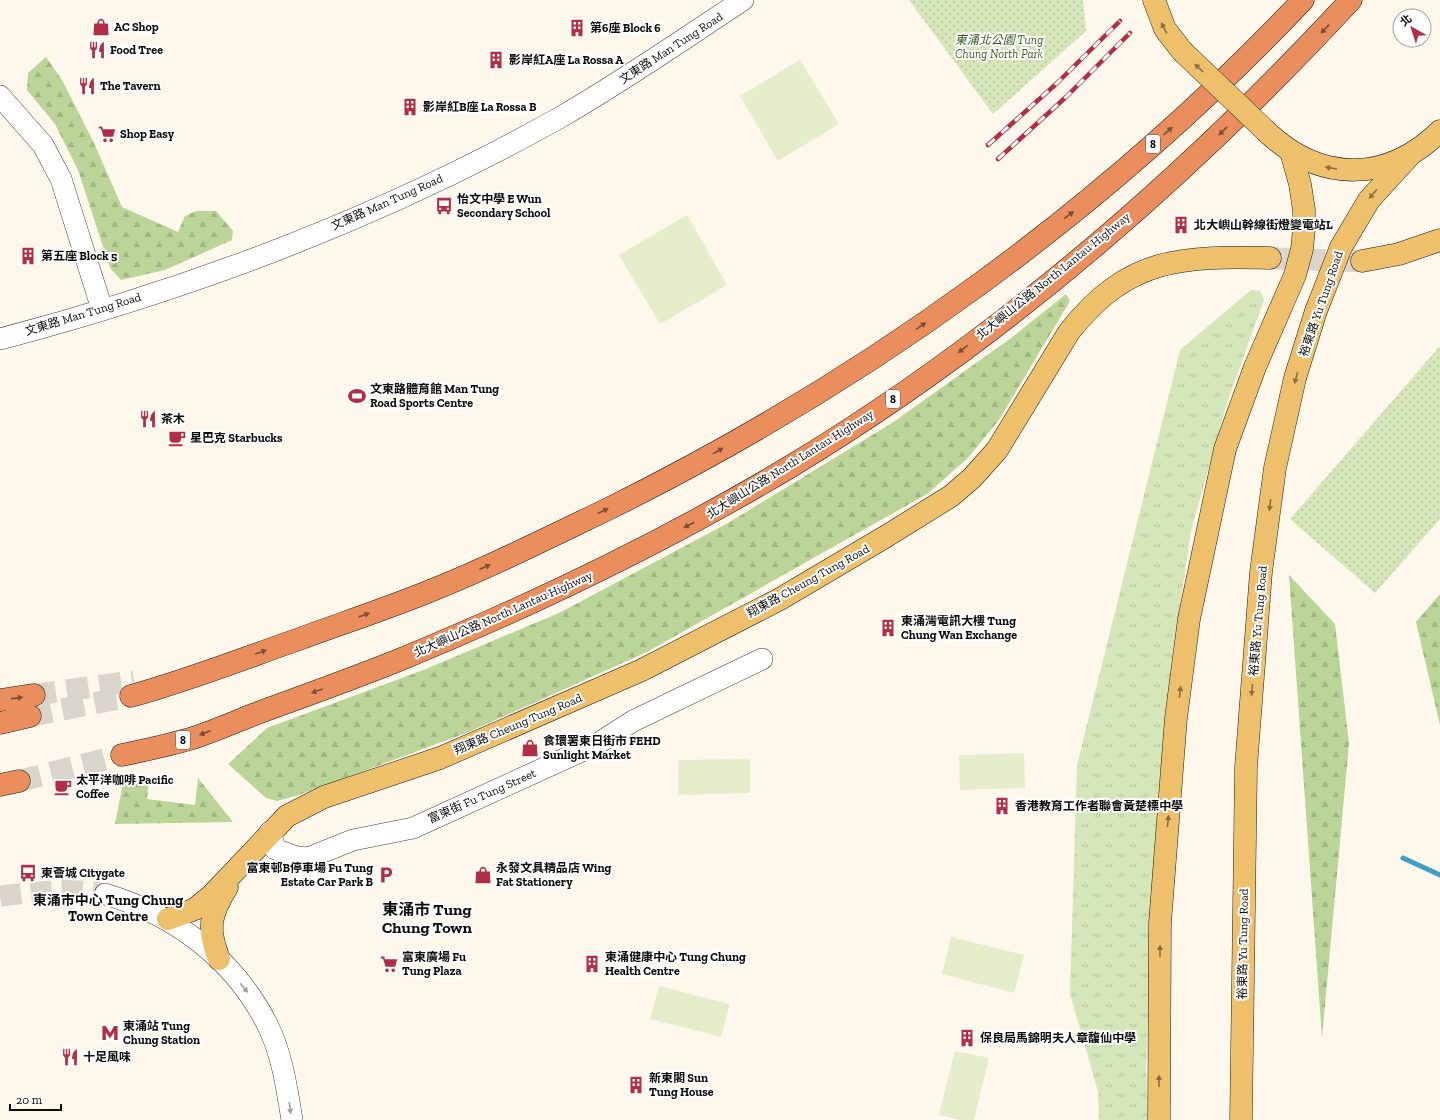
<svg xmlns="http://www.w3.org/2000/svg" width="1440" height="1120" viewBox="0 0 1440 1120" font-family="'Zilla Slab','Noto Sans TC',serif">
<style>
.grass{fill:url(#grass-tufts)}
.forest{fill:url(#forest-firs)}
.park{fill:url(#park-dots)}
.pitch{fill:#e5edca}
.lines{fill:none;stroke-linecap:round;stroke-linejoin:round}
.stream{stroke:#419fc4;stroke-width:5}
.minor-tunnel{stroke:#dad5ca;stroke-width:21;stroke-dasharray:21 10;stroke-linecap:butt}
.major-tunnel{stroke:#dad5ca;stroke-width:22;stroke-dasharray:22 11;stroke-linecap:butt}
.highway-tunnel{stroke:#dad5ca;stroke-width:22;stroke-dasharray:22 11;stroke-linecap:butt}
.minor-casing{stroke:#3f3f3f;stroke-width:22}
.major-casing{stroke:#1d1d1d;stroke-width:23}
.highway-casing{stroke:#1d1d1d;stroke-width:23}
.minor{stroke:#fff;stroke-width:21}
.major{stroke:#efc06b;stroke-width:22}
.highway{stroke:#ea8e5e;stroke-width:22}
.rail-casing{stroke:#b22e44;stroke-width:4.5}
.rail{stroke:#fff;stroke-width:3;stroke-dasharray:9;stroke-linecap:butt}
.major-bridge-casing{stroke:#1d1d1d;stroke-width:23;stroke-linecap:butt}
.major-bridge{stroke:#efc06b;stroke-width:22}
.oneway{fill:#896f40}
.oneway2{fill:#7b4d35}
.oneway3{fill:#9e9e9e}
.labels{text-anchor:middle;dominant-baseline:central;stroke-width:4;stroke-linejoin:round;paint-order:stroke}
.shield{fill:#fff;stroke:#555;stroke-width:1}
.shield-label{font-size:11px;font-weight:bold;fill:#0c0c0c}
.poi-label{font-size:12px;font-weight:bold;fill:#0c0c0c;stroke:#fff;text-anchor:start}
.park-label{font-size:12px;font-style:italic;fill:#355f21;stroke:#fff}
.street-label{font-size:12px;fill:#0c0c0c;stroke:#fff}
.quarter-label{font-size:14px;font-weight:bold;fill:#0c0c0c;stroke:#fff}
.district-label{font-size:16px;font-weight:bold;fill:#0c0c0c;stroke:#fff}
</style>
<defs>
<pattern id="grass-tufts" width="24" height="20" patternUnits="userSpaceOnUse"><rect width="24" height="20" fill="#d5e6b9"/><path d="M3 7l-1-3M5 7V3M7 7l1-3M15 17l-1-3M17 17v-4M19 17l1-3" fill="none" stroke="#b6c49e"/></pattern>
<pattern id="forest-firs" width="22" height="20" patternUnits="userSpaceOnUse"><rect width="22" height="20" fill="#bbd599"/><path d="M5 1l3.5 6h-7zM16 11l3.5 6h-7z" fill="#a0b683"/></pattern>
<pattern id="park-dots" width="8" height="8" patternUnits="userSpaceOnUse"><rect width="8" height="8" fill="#d5e6b9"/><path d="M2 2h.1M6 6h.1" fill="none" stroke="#b6c49e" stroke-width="1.8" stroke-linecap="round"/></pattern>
</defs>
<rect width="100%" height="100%" fill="#fef8ec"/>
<path class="grass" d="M1251,290L1260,291L1264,300L1227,403L1191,531L1171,667L1154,880L1146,1068L1148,1120H1099L1098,1091L1070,994L1077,765L1180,350Z"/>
<g class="forest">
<path d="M46,57L62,80L94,143L122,207L178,232L185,216L196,211H216L233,231L232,240L165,270L121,280L110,268L78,170L55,124L27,90L28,73Z"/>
<path d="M1066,294L1070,301L999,420L967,459L927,494L647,652L469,732L296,796L277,801L266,798L228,764L267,728L426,669L561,612L728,523L892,423L1011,338Z"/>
<path d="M1289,575L1335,624L1349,743L1322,1038Z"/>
<path d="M1440,594V725L1416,622Z"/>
<path d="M143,776L149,778L147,799L195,805L198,778L233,822L115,824L123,783Z"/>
</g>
<g class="park">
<path d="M909,0H1083L1086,31L993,114Z"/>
<path d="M1440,346V519L1375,593L1290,519Z"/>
</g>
<g class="pitch">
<path d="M800,60L839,124L778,161L740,96Z"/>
<path d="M687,215L727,285L660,324L619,255Z"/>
<path d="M1024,753L1025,788L960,790L959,755Z"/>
<path d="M750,759V793L678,795V760Z"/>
<path d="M951,937L1024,955L1014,993L942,974Z"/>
<path d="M659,986L730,1004L721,1037L650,1019Z"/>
<path d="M955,1051L989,1058L974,1120H960L939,1115Z"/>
</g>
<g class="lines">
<path class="stream" d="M1403,858L1440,875"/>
<path class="minor-tunnel" d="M0,896C36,892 69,887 105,894"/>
<path class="major-tunnel" d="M1270,258L1342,261H1362"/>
<g class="highway-tunnel">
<path d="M34,695L134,681"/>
<path d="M30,716L131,696"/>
<path d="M19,781L122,755"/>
</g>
<g class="minor-casing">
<g id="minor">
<path d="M0,96L43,145L61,179L102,309"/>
<path d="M0,339C194,288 384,216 559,118C622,82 682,40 743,0"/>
<path d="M270,832L275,849L297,857L308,858L353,840L413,828L597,744L633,721L762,659"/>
<path d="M105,894C175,915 235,959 268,1026C282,1054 287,1089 292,1120"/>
</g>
</g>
<g class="major-casing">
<g id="major">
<path d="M1154,0L1165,29L1182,51"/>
<path d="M1268,133C1322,183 1388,182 1440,131"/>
<path d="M1362,261L1399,254L1440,240"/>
<path d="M168,919L195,909L211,896L287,816L324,797L440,758L642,670L780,599L885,537L951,496L972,478L997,450L1069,332C1128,257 1181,256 1270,258"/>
<path d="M219,959C207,928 210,915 227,887"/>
<path d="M1159,1120L1160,923L1176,718L1189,619L1225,449L1255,367L1295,275L1302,249L1304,229V210L1300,184L1291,152"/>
<path d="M1241,1120L1246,767L1261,572L1275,468L1295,378L1316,311L1341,247L1369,200L1409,156"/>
</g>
</g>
<g class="highway-casing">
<g id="highway">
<path d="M131,696C189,680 245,658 302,638C343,623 385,609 425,593C488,568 548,538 608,509C867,381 1104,210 1303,0"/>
<path d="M0,700L34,695"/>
<path d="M0,723L30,716"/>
<path d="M122,755C146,750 170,745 193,738C214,731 235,722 255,714C304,696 352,679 399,660C533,605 664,542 788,468C997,342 1185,179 1351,0"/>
<path d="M0,785L19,781"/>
</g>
</g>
<use href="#minor" class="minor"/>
<use href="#major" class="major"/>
<use href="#highway" class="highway"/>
<g class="rail-casing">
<g id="rail">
<path d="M988,145L1055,85L1120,21"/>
<path d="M998,159L1066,97L1130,33"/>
</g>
</g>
<use href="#rail" class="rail"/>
<g class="major-bridge-casing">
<path id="major-bridge" d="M1182,51L1268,133"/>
</g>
<use href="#major-bridge" class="major-bridge"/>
</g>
<defs><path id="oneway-solid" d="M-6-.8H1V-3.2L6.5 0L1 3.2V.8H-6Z"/></defs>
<g class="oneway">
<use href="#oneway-solid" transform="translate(1164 28) rotate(-118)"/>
<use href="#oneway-solid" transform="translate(1199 68) rotate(-137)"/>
<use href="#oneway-solid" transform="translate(1331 168) rotate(-171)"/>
<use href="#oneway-solid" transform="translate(1373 194) rotate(130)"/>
<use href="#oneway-solid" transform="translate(1296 378) rotate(105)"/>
<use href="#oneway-solid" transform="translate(1270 505) rotate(97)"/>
<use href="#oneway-solid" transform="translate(1252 690) rotate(95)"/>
<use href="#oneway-solid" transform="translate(1180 692) rotate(-83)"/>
<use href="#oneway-solid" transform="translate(1168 821) rotate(-85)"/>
<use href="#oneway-solid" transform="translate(1160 951) rotate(-90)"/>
<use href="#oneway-solid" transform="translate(1159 1081) rotate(-90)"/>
</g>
<g class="oneway2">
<use href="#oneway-solid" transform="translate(1325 29) rotate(133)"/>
<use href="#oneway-solid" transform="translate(1168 131) rotate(-41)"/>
<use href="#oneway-solid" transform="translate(1223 131) rotate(136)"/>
<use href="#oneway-solid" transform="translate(1069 215) rotate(-38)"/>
<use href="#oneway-solid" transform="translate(921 326) rotate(-35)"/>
<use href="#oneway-solid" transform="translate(963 349) rotate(143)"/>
<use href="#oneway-solid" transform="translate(718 451) rotate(-29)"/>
<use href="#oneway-solid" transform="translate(603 511) rotate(-26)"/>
<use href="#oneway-solid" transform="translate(689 525) rotate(153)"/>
<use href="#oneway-solid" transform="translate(485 567) rotate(-24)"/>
<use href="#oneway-solid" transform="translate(364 615) rotate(-20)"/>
<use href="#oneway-solid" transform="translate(261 652) rotate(-20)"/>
<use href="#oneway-solid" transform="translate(317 691) rotate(160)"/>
<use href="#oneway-solid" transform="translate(17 698) rotate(-8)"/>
<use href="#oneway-solid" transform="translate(205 733) rotate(159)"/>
</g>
<g class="oneway3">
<use href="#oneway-solid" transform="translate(244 988) rotate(51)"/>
<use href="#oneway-solid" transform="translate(290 1108) rotate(82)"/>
</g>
<defs>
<g id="shop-bare" transform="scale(1.38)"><path d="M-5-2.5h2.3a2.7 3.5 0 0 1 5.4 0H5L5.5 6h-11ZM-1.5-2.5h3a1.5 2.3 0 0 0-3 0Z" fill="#b22e44" stroke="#fff" stroke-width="2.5" paint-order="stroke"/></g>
<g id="building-bare" transform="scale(1.38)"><path d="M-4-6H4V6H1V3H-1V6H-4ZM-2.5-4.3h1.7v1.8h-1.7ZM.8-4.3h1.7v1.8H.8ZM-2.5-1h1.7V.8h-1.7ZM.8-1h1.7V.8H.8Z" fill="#b22e44" stroke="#fff" stroke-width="2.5" paint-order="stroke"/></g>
<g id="restaurant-bare" transform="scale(1.38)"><path d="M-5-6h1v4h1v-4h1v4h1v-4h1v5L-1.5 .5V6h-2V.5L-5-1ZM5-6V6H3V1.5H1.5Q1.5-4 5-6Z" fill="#b22e44" stroke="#fff" stroke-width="2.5" paint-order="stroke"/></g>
<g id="supermarket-bare" transform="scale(1.38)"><path d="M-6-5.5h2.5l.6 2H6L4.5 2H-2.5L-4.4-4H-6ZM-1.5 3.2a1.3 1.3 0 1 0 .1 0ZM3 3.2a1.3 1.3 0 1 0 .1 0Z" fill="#b22e44" stroke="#fff" stroke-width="2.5" paint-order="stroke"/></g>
<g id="bus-bare" transform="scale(1.38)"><path d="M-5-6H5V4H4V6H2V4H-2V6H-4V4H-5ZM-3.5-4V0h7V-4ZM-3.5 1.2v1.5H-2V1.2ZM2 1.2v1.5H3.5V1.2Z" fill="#b22e44" stroke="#fff" stroke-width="2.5" paint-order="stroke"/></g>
<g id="stadium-bare" transform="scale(1.38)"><path d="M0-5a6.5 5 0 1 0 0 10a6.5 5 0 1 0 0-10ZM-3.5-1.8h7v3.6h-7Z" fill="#b22e44" stroke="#fff" stroke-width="2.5" paint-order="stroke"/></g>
<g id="cafe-bare" transform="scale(1.38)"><path d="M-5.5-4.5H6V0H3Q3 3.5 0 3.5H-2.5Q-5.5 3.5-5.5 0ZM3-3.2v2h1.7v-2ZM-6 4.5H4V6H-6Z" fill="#b22e44" stroke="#fff" stroke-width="2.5" paint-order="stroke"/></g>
<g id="parking-bare" transform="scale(1.38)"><path d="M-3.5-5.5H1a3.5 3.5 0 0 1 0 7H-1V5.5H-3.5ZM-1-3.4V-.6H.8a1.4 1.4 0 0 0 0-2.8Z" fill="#b22e44" stroke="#fff" stroke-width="2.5" paint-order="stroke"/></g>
<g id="metro-bare" transform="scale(1.38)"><path d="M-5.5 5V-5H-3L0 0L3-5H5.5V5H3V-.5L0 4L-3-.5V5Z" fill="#b22e44" stroke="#fff" stroke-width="2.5" paint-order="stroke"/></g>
</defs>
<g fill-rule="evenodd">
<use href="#shop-bare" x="101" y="27"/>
<use href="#building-bare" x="577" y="28"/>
<use href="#restaurant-bare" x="97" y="50"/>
<use href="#building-bare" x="496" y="60"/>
<use href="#restaurant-bare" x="87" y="86"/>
<use href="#building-bare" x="410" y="107"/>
<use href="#supermarket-bare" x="107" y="134"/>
<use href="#bus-bare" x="444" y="206"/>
<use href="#building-bare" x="1181" y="225"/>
<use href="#building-bare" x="28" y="256"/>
<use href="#stadium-bare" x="357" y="396"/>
<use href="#restaurant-bare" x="148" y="419"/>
<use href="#cafe-bare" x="177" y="438"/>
<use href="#building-bare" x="888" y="628"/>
<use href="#shop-bare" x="530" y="748"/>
<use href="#cafe-bare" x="63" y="787"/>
<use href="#building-bare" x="1002" y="806"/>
<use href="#bus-bare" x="28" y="873"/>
<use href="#parking-bare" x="386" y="875"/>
<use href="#shop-bare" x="483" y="875"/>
<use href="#supermarket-bare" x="389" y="964"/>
<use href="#building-bare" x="592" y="964"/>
<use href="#metro-bare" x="110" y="1033"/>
<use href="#building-bare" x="967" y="1038"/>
<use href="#restaurant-bare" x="70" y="1057"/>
<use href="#building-bare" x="636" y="1085"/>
</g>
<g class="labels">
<g class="shield">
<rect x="1146" y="135" width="14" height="18" rx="3"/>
<rect x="886" y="390" width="14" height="18" rx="3"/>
<rect x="176" y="731" width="14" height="18" rx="3"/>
</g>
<g class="shield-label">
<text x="1153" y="144">8</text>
<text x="893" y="399">8</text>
<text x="183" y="740">8</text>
</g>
<g class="poi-label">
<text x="114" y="27">AC Shop</text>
<text x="590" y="28">第6座 Block 6</text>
<text x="110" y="50">Food Tree</text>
<text x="509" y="60">影岸紅A座 La Rossa A</text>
<text x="100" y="86">The Tavern</text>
<text x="423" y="107">影岸紅B座 La Rossa B</text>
<text x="120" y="134">Shop Easy</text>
<text x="457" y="199">怡文中學 E Wun<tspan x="457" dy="14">Secondary School</tspan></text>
<text x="1194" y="225">北大嶼山幹線街燈變電站L</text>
<text x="41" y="256">第五座 Block 5</text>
<text x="370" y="389">文東路體育館 Man Tung<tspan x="370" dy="14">Road Sports Centre</tspan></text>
<text x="161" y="419">茶木</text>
<text x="190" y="438">星巴克 Starbucks</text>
<text x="901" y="621">東涌灣電訊大樓 Tung<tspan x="901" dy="14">Chung Wan Exchange</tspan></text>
<text x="543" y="741">食環署東日街市 FEHD<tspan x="543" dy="14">Sunlight Market</tspan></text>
<text x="76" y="780">太平洋咖啡 Pacific<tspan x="76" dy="14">Coffee</tspan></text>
<text x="1015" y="806">香港教育工作者聯會黃楚標中學</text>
<text x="373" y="868" text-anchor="end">富東邨B停車場 Fu Tung<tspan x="373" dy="14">Estate Car Park B</tspan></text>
<text x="496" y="868">永發文具精品店 Wing<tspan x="496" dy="14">Fat Stationery</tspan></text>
<text x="41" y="873">東薈城 Citygate</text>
<text x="402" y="957">富東廣場 Fu<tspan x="402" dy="14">Tung Plaza</tspan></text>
<text x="605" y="957">東涌健康中心 Tung Chung<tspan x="605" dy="14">Health Centre</tspan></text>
<text x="123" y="1026">東涌站 Tung<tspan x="123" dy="14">Chung Station</tspan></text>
<text x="980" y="1038">保良局馬錦明夫人章馥仙中學</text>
<text x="83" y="1057">十足風味</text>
<text x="649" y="1078">新東閣 Sun<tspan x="649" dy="14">Tung House</tspan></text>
</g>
<g class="park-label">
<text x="999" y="40">東涌北公園 Tung<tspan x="999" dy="14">Chung North Park</tspan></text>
</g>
<g class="street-label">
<text transform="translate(671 48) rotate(-33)">文東路 Man Tung Road</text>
<text transform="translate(387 202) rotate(-24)">文東路 Man Tung Road</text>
<text transform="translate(1053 276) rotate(-39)">北大嶼山公路 North Lantau Highway</text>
<text transform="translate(1321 304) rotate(-71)">裕東路 Yu Tung Road</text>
<text transform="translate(83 314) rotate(-17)">文東路 Man Tung Road</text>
<text transform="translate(790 464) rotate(-32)">北大嶼山公路 North Lantau Highway</text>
<text transform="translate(808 581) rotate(-29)">翔東路 Cheung Tung Road</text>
<text transform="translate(503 614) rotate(-24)">北大嶼山公路 North Lantau Highway</text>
<text transform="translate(1258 621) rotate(-85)">裕東路 Yu Tung Road</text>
<text transform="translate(518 724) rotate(-23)">翔東路 Cheung Tung Road</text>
<text transform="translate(482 796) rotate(-24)">富東街 Fu Tung Street</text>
<text transform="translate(1243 944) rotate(-89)">裕東路 Yu Tung Road</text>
</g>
<g class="quarter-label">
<text x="108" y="900">東涌市中心 Tung Chung<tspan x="108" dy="16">Town Centre</tspan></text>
</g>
<g class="district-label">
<text x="427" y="909">東涌市 Tung<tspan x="427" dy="18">Chung Town</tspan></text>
</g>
</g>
<g transform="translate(1412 28) rotate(321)"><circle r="19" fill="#ffffff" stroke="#9e9e9e"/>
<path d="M0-3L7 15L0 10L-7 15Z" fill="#b22e44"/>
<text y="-6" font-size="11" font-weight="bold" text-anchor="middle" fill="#0c0c0c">北</text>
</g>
<path d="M10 1104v6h51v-6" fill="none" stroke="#0c0c0c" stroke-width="2"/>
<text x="16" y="1104" font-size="12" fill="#0c0c0c" stroke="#ffffff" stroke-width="3" paint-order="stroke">20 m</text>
</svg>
